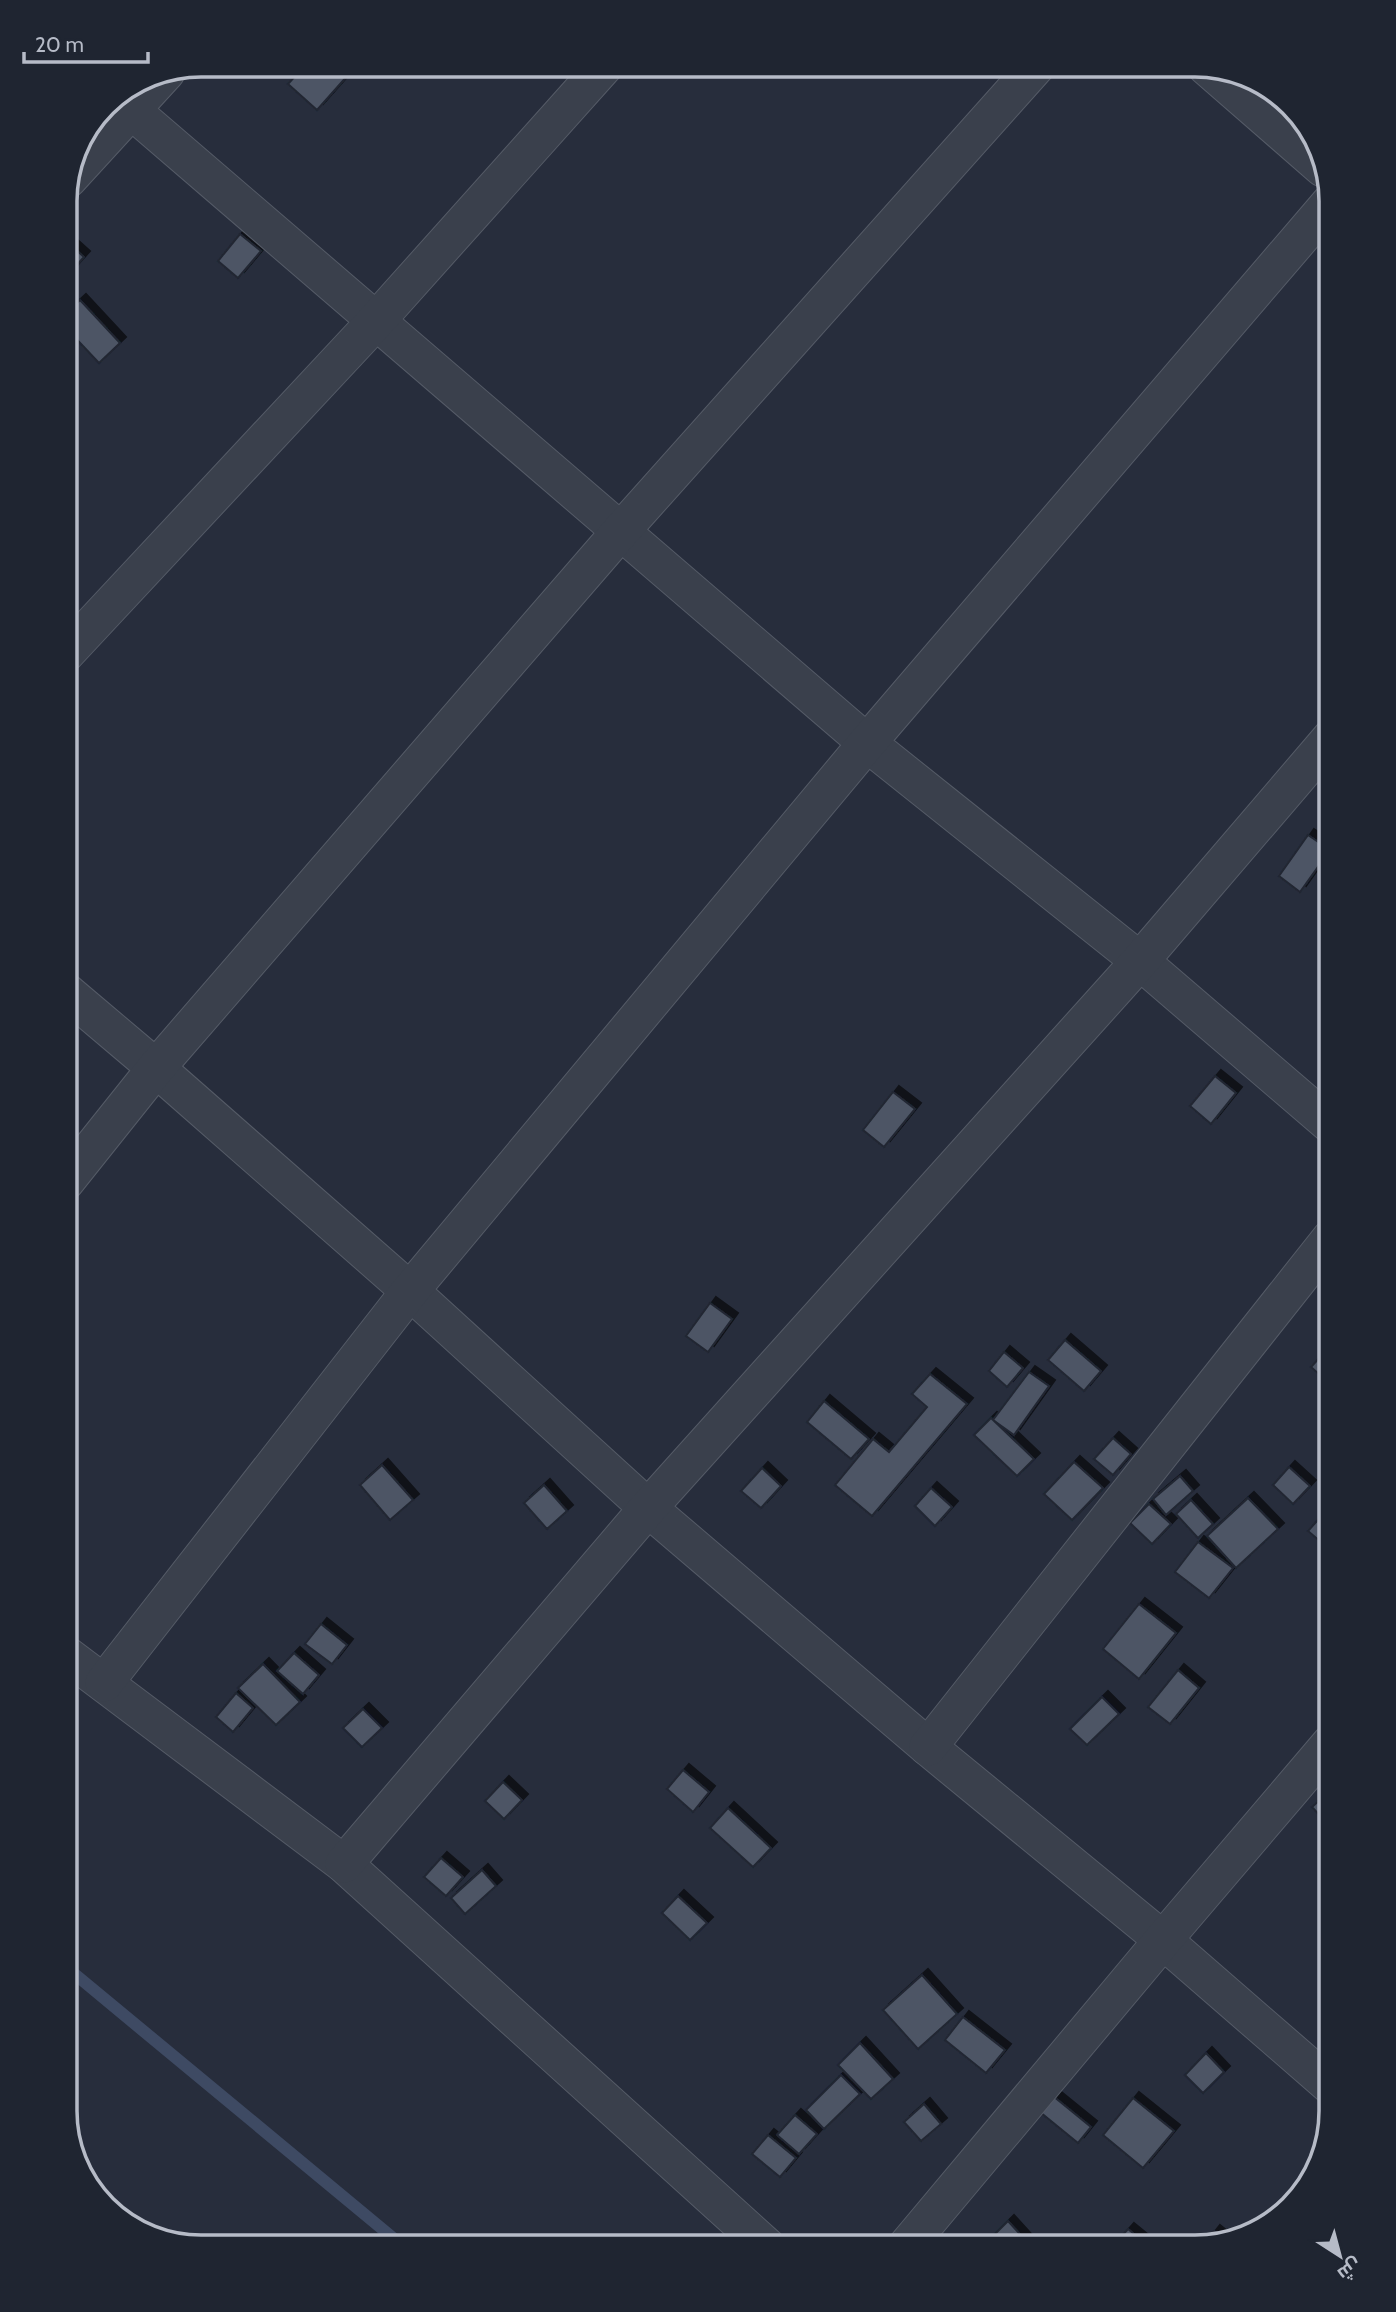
<svg xmlns="http://www.w3.org/2000/svg" width="1396" height="2312" viewBox="0 0 1396 2312" font-family="Cabin,Cairo,sans-serif">
<style>
.lines{fill:none;stroke-linecap:round;stroke-linejoin:round}
.stream{stroke:#3e4a63;stroke-width:12}
.building{fill:#4d5565;stroke:#212733;stroke-width:2;filter:url(#shadow)}
.minor-casing{stroke:#555b67;stroke-width:39}
.minor{stroke:#3a404c;stroke-width:37}
.rim{fill:none;stroke:#b6bbc7;stroke-width:3.5}
</style>
<defs>
<filter id="shadow"><feDropShadow dx="6" dy="-6" stdDeviation="0" flood-color="#0009"/></filter>
</defs>
<rect width="100%" height="100%" fill="#272d3c"/>
<g class="lines">
<path class="stream" d="M65,1966L404,2247"/>
</g>
<g class="building">
<path d="M305,65H357L317,110L288,84Z"/>
<path d="M524,65H549L540,77Z"/>
<path d="M240,234L261,251L238,278L218,261Z"/>
<path d="M65,240L84,257L66,277L65,276Z"/>
<path d="M80,300L120,343L99,363L65,327V314Z"/>
<path d="M1308,835L1330,850L1300,892L1279,876Z"/>
<path d="M1215,1076L1236,1093L1211,1124L1190,1106Z"/>
<path d="M893,1092L915,1109L884,1147L863,1130Z"/>
<path d="M710,1303L732,1319L708,1352L686,1336Z"/>
<path d="M1065,1340L1101,1371L1084,1391L1048,1360Z"/>
<path d="M1331,1345V1385L1311,1367Z"/>
<path d="M1004,1352L1023,1368L1007,1387L989,1371Z"/>
<path d="M1029,1372L1049,1386L1014,1435L993,1420Z"/>
<path d="M930,1374L967,1404L872,1516L835,1485L873,1439L889,1452L927,1407L912,1394Z"/>
<path d="M824,1401L869,1439L851,1459L807,1422Z"/>
<path d="M991,1418L1034,1459L1017,1476L974,1435Z"/>
<path d="M1113,1438L1131,1454L1113,1475L1094,1459Z"/>
<path d="M1074,1462L1103,1488L1072,1520L1044,1494Z"/>
<path d="M382,1465L413,1500L390,1520L360,1485Z"/>
<path d="M1289,1467L1310,1486L1293,1504L1273,1485Z"/>
<path d="M762,1468L781,1486L761,1508L741,1491Z"/>
<path d="M1180,1476L1193,1491L1166,1515L1153,1499Z"/>
<path d="M544,1485L567,1511L547,1529L524,1503Z"/>
<path d="M931,1488L952,1507L935,1526L915,1506Z"/>
<path d="M1248,1498L1278,1529L1236,1568L1207,1536Z"/>
<path d="M1191,1500L1213,1524L1198,1538L1176,1514Z"/>
<path d="M1149,1504L1171,1524L1152,1544L1130,1523Z"/>
<path d="M1325,1512L1331,1517V1544L1328,1548L1308,1531Z"/>
<path d="M1198,1542L1233,1568L1209,1598L1175,1572Z"/>
<path d="M1139,1604L1176,1633L1139,1679L1103,1649Z"/>
<path d="M321,1624L347,1645L332,1664L305,1644Z"/>
<path d="M294,1653L319,1675L303,1694L277,1671Z"/>
<path d="M263,1664L300,1702L276,1725L238,1688Z"/>
<path d="M1178,1670L1199,1688L1170,1724L1148,1707Z"/>
<path d="M236,1693L253,1708L233,1732L216,1717Z"/>
<path d="M1102,1697L1119,1714L1087,1745L1070,1729Z"/>
<path d="M363,1709L382,1728L362,1747L343,1728Z"/>
<path d="M683,1770L709,1792L693,1812L667,1789Z"/>
<path d="M503,1782L522,1800L504,1819L485,1801Z"/>
<path d="M1331,1790V1828L1312,1807Z"/>
<path d="M728,1808L771,1848L753,1867L710,1828Z"/>
<path d="M441,1858L463,1877L446,1896L424,1877Z"/>
<path d="M482,1870L496,1886L465,1914L451,1898Z"/>
<path d="M678,1896L707,1923L690,1940L662,1913Z"/>
<path d="M1331,1968V1992L1319,1981Z"/>
<path d="M922,1975L957,2014L918,2049L883,2010Z"/>
<path d="M963,2017L1005,2050L986,2073L945,2040Z"/>
<path d="M860,2043L893,2079L871,2099L838,2065Z"/>
<path d="M1206,2053L1224,2072L1203,2093L1185,2075Z"/>
<path d="M841,2075L860,2094L824,2129L806,2110Z"/>
<path d="M1053,2096L1091,2127L1078,2143L1040,2112Z"/>
<path d="M1133,2098L1174,2131L1143,2168L1103,2135Z"/>
<path d="M924,2104L941,2124L921,2141L904,2122Z"/>
<path d="M795,2115L817,2134L799,2154L777,2135Z"/>
<path d="M768,2135L796,2158L780,2177L752,2154Z"/>
<path d="M1008,2221L1028,2243L1024,2247H995L988,2241Z"/>
<path d="M1128,2229L1150,2247H1112Z"/>
<path d="M1214,2231L1225,2240L1203,2245Z"/>
</g>
<g class="lines">
<g class="minor-casing">
<g id="minor">
<path d="M1206,66L1323,168"/>
<path d="M116,97L867,743L1140,961L1331,1125"/>
<path d="M68,179L166,72"/>
<path d="M65,654L375,322L605,65"/>
<path d="M65,991L156,1068L410,1291L648,1508L928,1747L1163,1940L1331,2086"/>
<path d="M65,1182L156,1068L620,532L1037,65"/>
<path d="M65,1654L344,1864L767,2247"/>
<path d="M104,1683L410,1291L867,743L1331,202"/>
<path d="M928,1747L1331,1238"/>
<path d="M344,1864L648,1508L1140,961L1331,738"/>
<path d="M906,2247L1163,1940L1331,1743"/>
</g>
</g>
<use href="#minor" class="minor"/>
</g>
<path d="M0 0H1396V2312H0ZM201 77H1195A124 124 0 0 1 1319 201V2111A124 124 0 0 1 1195 2235H201A124 124 0 0 1 77 2111V201A124 124 0 0 1 201 77Z" fill="#1f2531" fill-rule="evenodd"/>
<path class="rim" d="M201 77H1195A124 124 0 0 1 1319 201V2111A124 124 0 0 1 1195 2235H201A124 124 0 0 1 77 2111V201A124 124 0 0 1 201 77Z"/>
<g transform="translate(1340 2256) rotate(144)" stroke="#1f2531" stroke-width="5" paint-order="stroke">
<path d="M0-5L12 26L0 18L-12 26Z" fill="#b6bbc7"/>
<text y="-10" font-size="19" font-weight="bold" text-anchor="middle" fill="#b6bbc7">ش</text>
</g>
<path d="M24 52v10h124v-10" fill="none" stroke="#b6bbc7" stroke-width="3.5"/>
<text x="35" y="52" font-size="21" fill="#b6bbc7" stroke="#1f2531" stroke-width="5" paint-order="stroke">20 m</text>
</svg>
